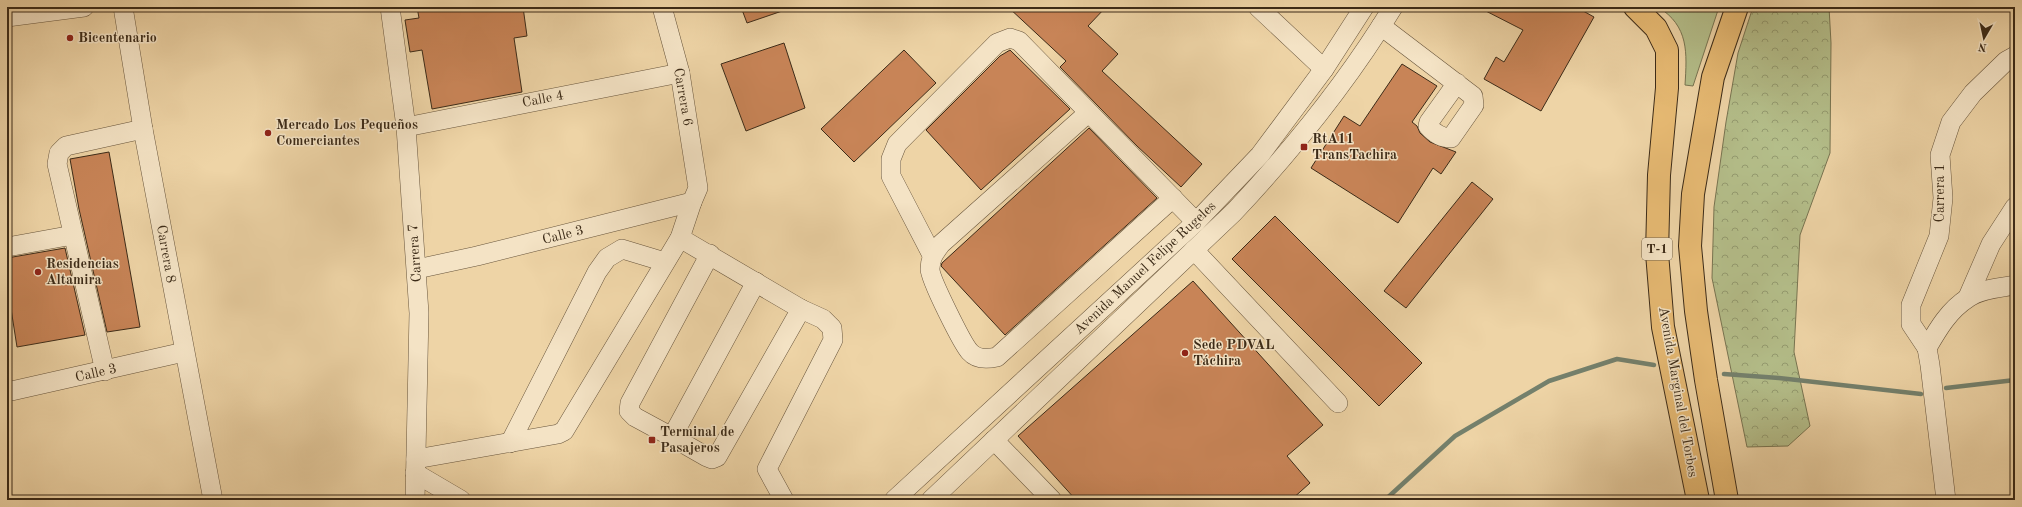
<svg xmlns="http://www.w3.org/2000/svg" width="2022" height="507" viewBox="0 0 2022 507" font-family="'Old Standard TT',serif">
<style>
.forest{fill:url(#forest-crowns);stroke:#787451}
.green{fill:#b4be8a;stroke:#787451}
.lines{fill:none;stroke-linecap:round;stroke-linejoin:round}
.stream{stroke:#74806c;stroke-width:4.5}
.building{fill:#c88457;stroke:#3c2b18}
.minor-casing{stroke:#68553c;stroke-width:20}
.highway-casing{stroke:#3c2b18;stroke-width:24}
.minor{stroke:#f4e3c5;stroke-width:19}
.highway{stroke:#e7ba73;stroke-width:22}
.poi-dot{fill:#8f2418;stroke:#f4e3c5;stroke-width:1.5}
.labels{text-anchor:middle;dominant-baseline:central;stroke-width:3;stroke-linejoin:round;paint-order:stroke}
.shield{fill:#f4e3c5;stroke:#73624c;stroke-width:1}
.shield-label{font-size:13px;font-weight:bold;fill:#3c2b18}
.poi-label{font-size:14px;font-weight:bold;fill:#3c2b18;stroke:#f4e3c5;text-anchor:start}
.street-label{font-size:14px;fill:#3c2b18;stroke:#f4e3c5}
</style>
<defs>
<pattern id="forest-crowns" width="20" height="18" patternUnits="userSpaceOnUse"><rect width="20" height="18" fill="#b4be8a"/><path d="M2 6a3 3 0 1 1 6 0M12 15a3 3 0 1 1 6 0" fill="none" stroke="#949b70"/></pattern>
</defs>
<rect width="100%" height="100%" fill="#eed4a6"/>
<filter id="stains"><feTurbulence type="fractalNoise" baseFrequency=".005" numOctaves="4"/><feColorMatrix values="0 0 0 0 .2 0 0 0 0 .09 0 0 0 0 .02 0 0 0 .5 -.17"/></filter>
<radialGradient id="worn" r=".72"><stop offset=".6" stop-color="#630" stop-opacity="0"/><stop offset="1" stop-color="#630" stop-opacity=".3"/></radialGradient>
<path class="forest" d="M1753,7H1829L1831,43L1830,153L1800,235L1794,352L1810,426L1788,446L1747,447L1712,278L1714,207L1726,122L1738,53Z"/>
<path class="green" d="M1658,7H1719L1693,86L1685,85C1687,53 1689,26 1658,7Z"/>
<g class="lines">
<g class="stream">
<path d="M1724,374L1779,378L1921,394"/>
<path d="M1946,388L2015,380"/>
<path d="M1385,500L1455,436L1549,381L1617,359L1654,365"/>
</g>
</g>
<g class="building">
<path d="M417,7H523L527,36L514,38L522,92L432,109L422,50L410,52L405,20L419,18Z"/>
<path d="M741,7H787L788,9L747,23Z"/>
<path d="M1008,7H1106L1088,26L1118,54L1102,71L1202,164L1181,187L1137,146L1060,67L1066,61Z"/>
<path d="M1478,7H1576L1594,17L1541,111L1484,79L1496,57L1504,62L1523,30Z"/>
<path d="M784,43L805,108L746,131L721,64Z"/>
<path d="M904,50L936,83L854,162L821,129Z"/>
<path d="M1010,50L1070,109L981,190L926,130L1000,56Z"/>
<path d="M1402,64L1437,86L1412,122L1417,126L1420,133L1430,142L1456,152L1441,174L1433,168L1398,223L1311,168L1344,116L1360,126Z"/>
<path d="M1089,128L1157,198L1005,335L941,266L942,263Z"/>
<path d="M109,152L140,327L107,332L79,209L70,159Z"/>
<path d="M1472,182L1493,199L1406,308L1384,291Z"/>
<path d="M1275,216L1422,363L1379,406L1232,259Z"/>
<path d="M65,248L85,335L17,347L9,296H7V258Z"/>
<path d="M1193,281L1323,425L1287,456L1310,483L1291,500H1076L1018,436Z"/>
</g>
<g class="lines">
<g class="minor-casing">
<g id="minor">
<path d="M123,7L143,129L213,500"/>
<path d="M390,7L406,127L419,313L415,500"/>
<path d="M1258,7L1324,69"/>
<path d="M7,17L84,7"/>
<path d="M1381,26L1473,96L1474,105L1451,138C1442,138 1434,133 1428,126L1429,122L1457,83"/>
<path d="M1088,113L941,244C935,252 930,258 930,269C930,279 963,345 970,352C977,360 988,359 997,357L1173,198"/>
<path d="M406,127L680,73"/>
<path d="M680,238L801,309L823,319L832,328L833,340L767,469L784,500"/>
<path d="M7,247L73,235"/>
<path d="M1194,250L1338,403"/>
<path d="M710,254L630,403L629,411L635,417L672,437L756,282"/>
<path d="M932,255L891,176V159L897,144L997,43L1010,38L1019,41L1196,222"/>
<path d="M417,269L477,256L692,202L698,188L680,73L662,7"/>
<path d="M1968,297L1991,244L2015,207"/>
<path d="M1927,348L1911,324V305L1939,236L1943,198L1940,155L1951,122L1973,93L2006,61L2015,56"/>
<path d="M105,371L57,164L59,153L66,146L143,129"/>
<path d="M7,392L184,352"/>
<path d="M672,437L707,457L712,459L717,457L801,309"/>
<path d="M994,440L1052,500"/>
<path d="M510,443L597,272L607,258L622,249L665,262"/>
<path d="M416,459L558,434L564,431L680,238L692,202"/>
<path d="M415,473L461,500"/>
<path d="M894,500L1196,222L1260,155L1324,69L1364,7"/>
<path d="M931,500L1234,212C1293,149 1348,81 1393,7"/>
<path d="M1946,500L1930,365L1927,348C1938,329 1949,310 1968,298C1980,289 2000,288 2015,285"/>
</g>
</g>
<g class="highway-casing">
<g id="highway">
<path d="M1635,7L1656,28L1667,50V88L1659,175L1657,253L1663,327L1698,500"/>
<path d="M1727,500L1706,380L1696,311L1690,246L1693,194L1713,77L1737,7"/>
</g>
</g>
<use href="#minor" class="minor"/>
<use href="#highway" class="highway"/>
</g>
<g class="poi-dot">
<circle cx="70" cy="38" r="4"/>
<circle cx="268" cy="133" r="4"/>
<rect x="1300" y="143" width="8" height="8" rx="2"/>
<circle cx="38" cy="272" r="4"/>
<circle cx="1185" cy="353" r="4"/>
<rect x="648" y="436" width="8" height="8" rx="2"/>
</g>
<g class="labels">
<rect class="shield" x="1642" y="238" width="30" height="22" rx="3"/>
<g class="shield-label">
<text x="1657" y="249">T-1</text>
</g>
<g class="poi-label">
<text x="78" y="38">Bicentenario</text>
<text x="276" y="125">Mercado Los Pequeños<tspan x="276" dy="16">Comerciantes</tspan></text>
<text x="1312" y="139">RtA11<tspan x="1312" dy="16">TransTachira</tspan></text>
<text x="46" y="264">Residencias<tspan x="46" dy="16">Altamira</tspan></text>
<text x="1193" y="345">Sede PDVAL<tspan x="1193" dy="16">Táchira</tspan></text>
<text x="660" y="432">Terminal de<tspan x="660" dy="16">Pasajeros</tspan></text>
</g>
<g class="street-label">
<text transform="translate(683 97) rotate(80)">Carrera 6</text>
<text transform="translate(543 99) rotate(-11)">Calle 4</text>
<text transform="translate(1940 193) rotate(-90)">Carrera 1</text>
<text transform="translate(563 235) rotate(-14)">Calle 3</text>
<text transform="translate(415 253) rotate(-94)">Carrera 7</text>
<text transform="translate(166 254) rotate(80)">Carrera 8</text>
<text transform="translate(1145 268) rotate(-43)">Avenida Manuel Felipe Rugeles</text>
<text transform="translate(96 373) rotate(-13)">Calle 3</text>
<text transform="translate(1678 392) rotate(80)">Avenida Marginal del Torbes</text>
</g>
</g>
<rect width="2022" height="507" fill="none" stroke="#eed4a6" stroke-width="24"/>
<rect x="8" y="8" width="2006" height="491" fill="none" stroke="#3c2b18" stroke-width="2"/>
<rect x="12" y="12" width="1998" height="483" fill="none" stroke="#3c2b18"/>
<g transform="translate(1984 38) rotate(189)" stroke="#f4e3c5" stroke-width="3" paint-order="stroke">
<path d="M0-3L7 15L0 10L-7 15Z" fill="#3c2b18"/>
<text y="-6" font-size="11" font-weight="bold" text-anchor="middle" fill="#3c2b18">N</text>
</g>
<rect width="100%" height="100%" filter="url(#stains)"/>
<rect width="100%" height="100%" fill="url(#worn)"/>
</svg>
